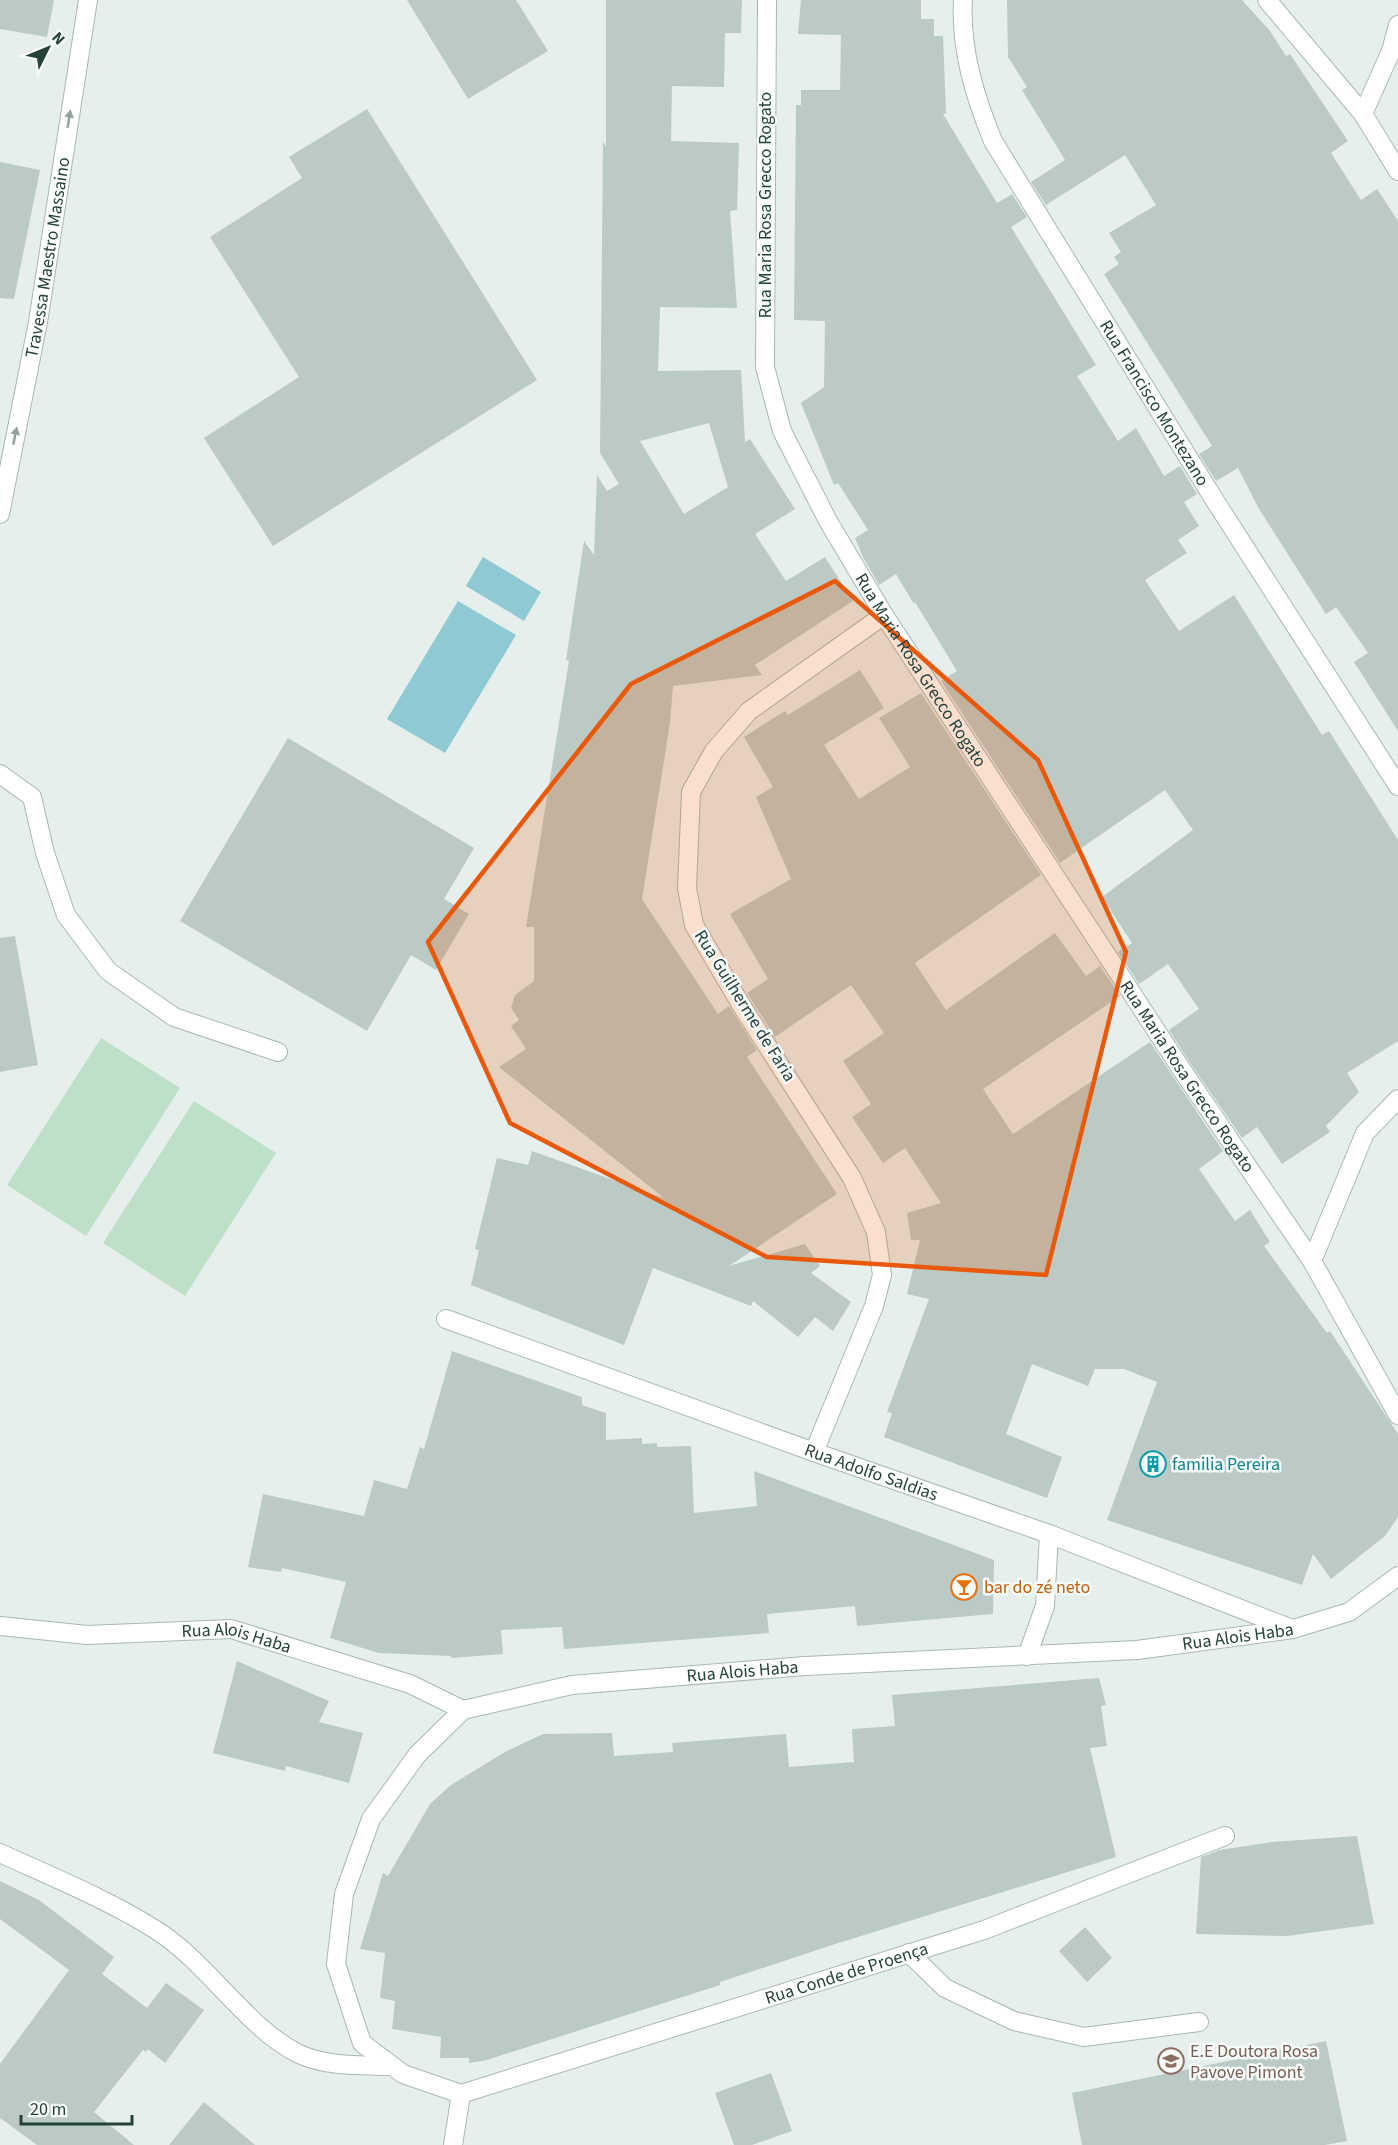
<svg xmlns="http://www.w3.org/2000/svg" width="1398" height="2145" viewBox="0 0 1398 2145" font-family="'Source Sans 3',sans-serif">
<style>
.green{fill:#bfe0c8}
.water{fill:#8ec9d4}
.building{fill:#bbcac4;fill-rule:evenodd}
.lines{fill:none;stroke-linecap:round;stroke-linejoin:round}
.minor-casing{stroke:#a8b8b2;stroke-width:20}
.minor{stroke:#fff;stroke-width:18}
.oneway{fill:#92a09c}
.marked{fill:#e8590c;fill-opacity:0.2;stroke:#e8590c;stroke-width:4.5;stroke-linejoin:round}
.labels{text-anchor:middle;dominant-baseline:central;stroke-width:5;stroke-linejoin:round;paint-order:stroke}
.street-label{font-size:18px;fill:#24423a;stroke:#f7fbf9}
.culture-label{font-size:18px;fill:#0d838f;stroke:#f7fbf9;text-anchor:start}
.food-label{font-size:18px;fill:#c56008;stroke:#f7fbf9;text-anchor:start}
.education-label{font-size:18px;fill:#785e54;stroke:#f7fbf9;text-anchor:start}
</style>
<rect width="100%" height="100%" fill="#e6efeb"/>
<g class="green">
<path d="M101,1038L180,1088L86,1236L7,1185Z"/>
<path d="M194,1101L276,1153L185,1296L103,1243Z"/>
</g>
<g class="water">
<path d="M483,557L541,592L524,621L466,586Z"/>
<path d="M458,601L516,635L445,753L387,719Z"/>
</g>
<g class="building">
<path d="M0,0H54L47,37L0,29Z"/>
<path d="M407,0H516L548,51L468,99Z"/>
<path d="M606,0H742L741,33H725L724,87L672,86L671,141L739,143L737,210L730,211L737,308L660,307L658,371L741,370L745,442L750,439L795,509L755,534L786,581L825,557L853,601L755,665L762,675L673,686L670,723L642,899L718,1014L729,1006L757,1050L747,1057L837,1194L729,1266L805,1244L820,1266L811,1273L851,1302L833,1331L815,1317L798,1337L753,1301L751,1306L653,1268L624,1345L471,1285L479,1250L475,1249L497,1158L528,1165L532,1151L664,1198L499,1067L526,1049L511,1026L519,1020L511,1008L515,995L534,981V927H526L569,661L566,660L584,541L594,555L597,475L607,491L619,484L600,453L603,141L606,147ZM709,423L728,487L684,514L640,441Z"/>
<path d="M801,0H921V19H934V36H943L946,113L943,114L997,203L1012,194L1027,217L1011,227L1096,365L1077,376L1118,441L1136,428L1164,476L1180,466L1197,494L1184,502L1199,526L1178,540L1187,553L1145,580L1179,631L1234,595L1322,735L1329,731L1398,840V1041L1347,1073L1359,1092L1326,1126L1330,1132L1282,1164L1257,1127L1242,1138L1191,1064L1169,1030L1199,1009L1168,964L1139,984L1118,952L1132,943L1102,897L1193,830L1165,790L1060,863L941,681L957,671L915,602L914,604L896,574L879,585L863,557L855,538L868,530L838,483L834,485L801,403L824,387L825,321L794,320L796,105H801V90H840L841,35L798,34Z"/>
<path d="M1007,0H1242L1270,31L1286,56L1290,54L1348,141L1331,153L1361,200L1377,189L1398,221V731L1354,662L1368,653L1336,607L1326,614L1259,509L1238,468L1216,481L1199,454L1212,446L1104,274L1119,264L1114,257L1121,252L1109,233L1156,205L1125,155L1046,205L1031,182L1065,160L1022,90L1027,87L1008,57Z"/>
<path d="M367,109L537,380L273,546L204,438L299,377L210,237L302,178L289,157Z"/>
<path d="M0,162L40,170L14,299L0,298Z"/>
<path d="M860,670L884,708L824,745L859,799L910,767L879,718L921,693L1041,875L915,963L946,1010L1055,933L1086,976L1100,966L1120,996L983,1089L1013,1134L1150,1042L1223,1151L1199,1169L1235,1221L1250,1210L1270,1242L1264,1246L1327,1333L1330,1331L1398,1434V1517L1385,1536L1331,1579L1313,1554L1302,1585L1107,1520L1157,1382L1124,1369H1095L1088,1386L1032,1364L1006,1434L1062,1457L1047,1498L884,1437L892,1413L887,1412L929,1299L907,1294L920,1240H911L907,1213L941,1203L905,1148L883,1163L852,1117L871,1104L843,1061L884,1033L851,985L775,1037L747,993L768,979L730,914L791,879L756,797L773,787L744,737L785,711L788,715Z"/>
<path d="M288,738L474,848L444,899L469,914L436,970L411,955L367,1031L180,921Z"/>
<path d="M15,936L38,1065L0,1072V938Z"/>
<path d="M452,1351L582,1397V1405L606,1413V1440L642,1438V1444L657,1443V1447L691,1446L694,1513L757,1506L754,1471L994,1560L993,1614L857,1626L855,1606L767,1614L769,1633L564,1649L562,1627L501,1630L503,1654L451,1658V1656L379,1653L330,1638L346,1582L282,1568L281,1572L248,1567L263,1494L364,1516L374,1480L407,1489L420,1447L424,1449Z"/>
<path d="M237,1661L329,1701L319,1722L363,1733L349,1783L286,1766L285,1771L213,1753Z"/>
<path d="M1099,1678L1106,1705L1101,1706L1107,1746L1090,1748L1116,1857L832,1945L720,1982V1985L487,2060L469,2063V2058H440L441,2037L392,2029L395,2001L380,1998L385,1953L360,1949L383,1873L388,1876L430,1804L451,1785L505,1752L543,1734L612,1733L614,1756L673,1752L672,1743L786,1734L789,1767L854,1762L852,1729L895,1726L892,1695Z"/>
<path d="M1357,1836L1374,1924L1287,1936L1196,1934L1201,1857L1220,1850L1272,1842Z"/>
<path d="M0,1881L39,1900L114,1957L102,1974L147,2008L166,1983L204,2010L165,2063L148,2049L146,2052L143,2050L94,2112L134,2145H37L0,2118V2064L69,1970L0,1919Z"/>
<path d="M1085,1927L1112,1958L1087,1982L1059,1951Z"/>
<path d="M1326,2041L1347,2141L1325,2145H1082L1072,2093Z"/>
<path d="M771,2073L792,2131L752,2145H734L715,2093Z"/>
<path d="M204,2102L255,2145H169Z"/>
</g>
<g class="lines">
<g class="minor-casing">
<g id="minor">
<path id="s1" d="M767,0L765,367L782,431L828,521L884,615L1182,1070L1312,1261L1398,1415"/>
<path id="s2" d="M963,0C960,49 975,97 993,141L1212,496L1398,786"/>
<path d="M1267,0L1363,114L1398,171"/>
<path d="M1363,114L1391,51L1398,25"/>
<path id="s3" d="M0,514L38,322L88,0"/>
<path d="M0,774L32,797L45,853L66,915L108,971L174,1017L278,1052"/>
<path d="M1312,1261L1365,1133L1398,1099"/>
<path id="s4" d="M446,1319L814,1452L1049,1534L1292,1629"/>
<path d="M814,1452L874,1306L882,1275L876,1232L852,1178L743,1008L694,925L687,888L691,792L714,751L749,711L884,615"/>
<path id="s5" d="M0,1626L87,1635L231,1629L410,1684L463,1710"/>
<path d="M1027,1656L1045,1606L1049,1534"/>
<path d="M0,1853C52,1877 107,1899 156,1930C207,1962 246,2027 297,2053C325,2067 361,2065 391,2066"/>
<path d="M909,1953L945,1988L1014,2021L1084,2037L1199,2022"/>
<path id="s6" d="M461,2094L403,2074L362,2043L336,1964L344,1894L371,1819L417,1755L463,1710L572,1685L805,1666L1137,1650L1293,1629L1349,1612L1398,1576"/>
<path id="s7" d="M461,2094L984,1930L1225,1836"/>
<path d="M453,2145L461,2094"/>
</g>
</g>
<use href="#minor" class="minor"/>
</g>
<defs><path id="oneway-solid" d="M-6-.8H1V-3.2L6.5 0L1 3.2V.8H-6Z" transform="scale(1.5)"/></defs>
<g class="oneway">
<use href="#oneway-solid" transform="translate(69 119) rotate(-81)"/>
<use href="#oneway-solid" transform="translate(15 436) rotate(-79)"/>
</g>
<path class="marked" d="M835,581L1038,760L1126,952L1046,1275L767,1257L510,1123L428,942L631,684Z"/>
<defs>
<g id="building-ring" transform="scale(1.35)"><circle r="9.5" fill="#f7fbf9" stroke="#0f9aa8" stroke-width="1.5"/><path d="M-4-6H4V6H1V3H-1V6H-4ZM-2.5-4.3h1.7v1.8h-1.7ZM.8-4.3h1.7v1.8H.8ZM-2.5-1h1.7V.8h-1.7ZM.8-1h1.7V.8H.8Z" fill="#0f9aa8"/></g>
<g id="bar-ring" transform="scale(1.35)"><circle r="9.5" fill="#f7fbf9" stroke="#e8710a" stroke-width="1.5"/><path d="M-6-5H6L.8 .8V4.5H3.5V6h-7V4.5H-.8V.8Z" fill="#e8710a"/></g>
<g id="school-ring" transform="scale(1.35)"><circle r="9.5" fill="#f7fbf9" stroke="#8d6e63" stroke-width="1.5"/><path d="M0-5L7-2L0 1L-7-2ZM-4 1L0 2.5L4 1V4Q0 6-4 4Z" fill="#8d6e63"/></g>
</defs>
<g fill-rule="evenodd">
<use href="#building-ring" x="1153" y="1464"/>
<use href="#bar-ring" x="964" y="1587"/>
<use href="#school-ring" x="1171" y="2061"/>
</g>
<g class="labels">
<g class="street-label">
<text transform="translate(765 205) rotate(-90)">Rua Maria Rosa Grecco Rogato</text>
<text stroke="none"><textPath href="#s3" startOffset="261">Travessa Maestro Massaino</textPath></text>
<text stroke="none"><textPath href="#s2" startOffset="453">Rua Francisco Montezano</textPath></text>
<text stroke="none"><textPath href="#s1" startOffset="710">Rua Maria Rosa Grecco Rogato</textPath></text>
<text transform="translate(745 1006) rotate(58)">Rua Guilherme de Faria</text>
<text stroke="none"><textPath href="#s1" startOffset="1196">Rua Maria Rosa Grecco Rogato</textPath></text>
<text stroke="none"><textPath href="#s4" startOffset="452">Rua Adolfo Saldias</textPath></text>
<text stroke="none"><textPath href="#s6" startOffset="1269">Rua Alois Haba</textPath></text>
<text stroke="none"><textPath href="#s5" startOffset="238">Rua Alois Haba</textPath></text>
<text stroke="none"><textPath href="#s6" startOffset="772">Rua Alois Haba</textPath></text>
<text stroke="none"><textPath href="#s7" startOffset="404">Rua Conde de Proença</textPath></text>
</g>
<g class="culture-label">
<text x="1172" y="1464">familia Pereira</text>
</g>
<g class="food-label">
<text x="984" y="1587">bar do zé neto</text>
</g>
<g class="education-label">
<text x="1190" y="2051">E.E Doutora Rosa<tspan x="1190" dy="21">Pavove Pimont</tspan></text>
</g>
</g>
<g transform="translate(48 48) rotate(47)" stroke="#f7fbf9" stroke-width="4.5" paint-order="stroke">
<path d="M0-4.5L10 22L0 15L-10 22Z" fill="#24423a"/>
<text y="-9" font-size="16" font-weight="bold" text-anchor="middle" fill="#24423a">N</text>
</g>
<path d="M21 2115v9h111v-9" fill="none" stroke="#24423a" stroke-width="3"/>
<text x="30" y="2115" font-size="18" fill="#24423a" stroke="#f7fbf9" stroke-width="4.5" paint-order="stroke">20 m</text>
</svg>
